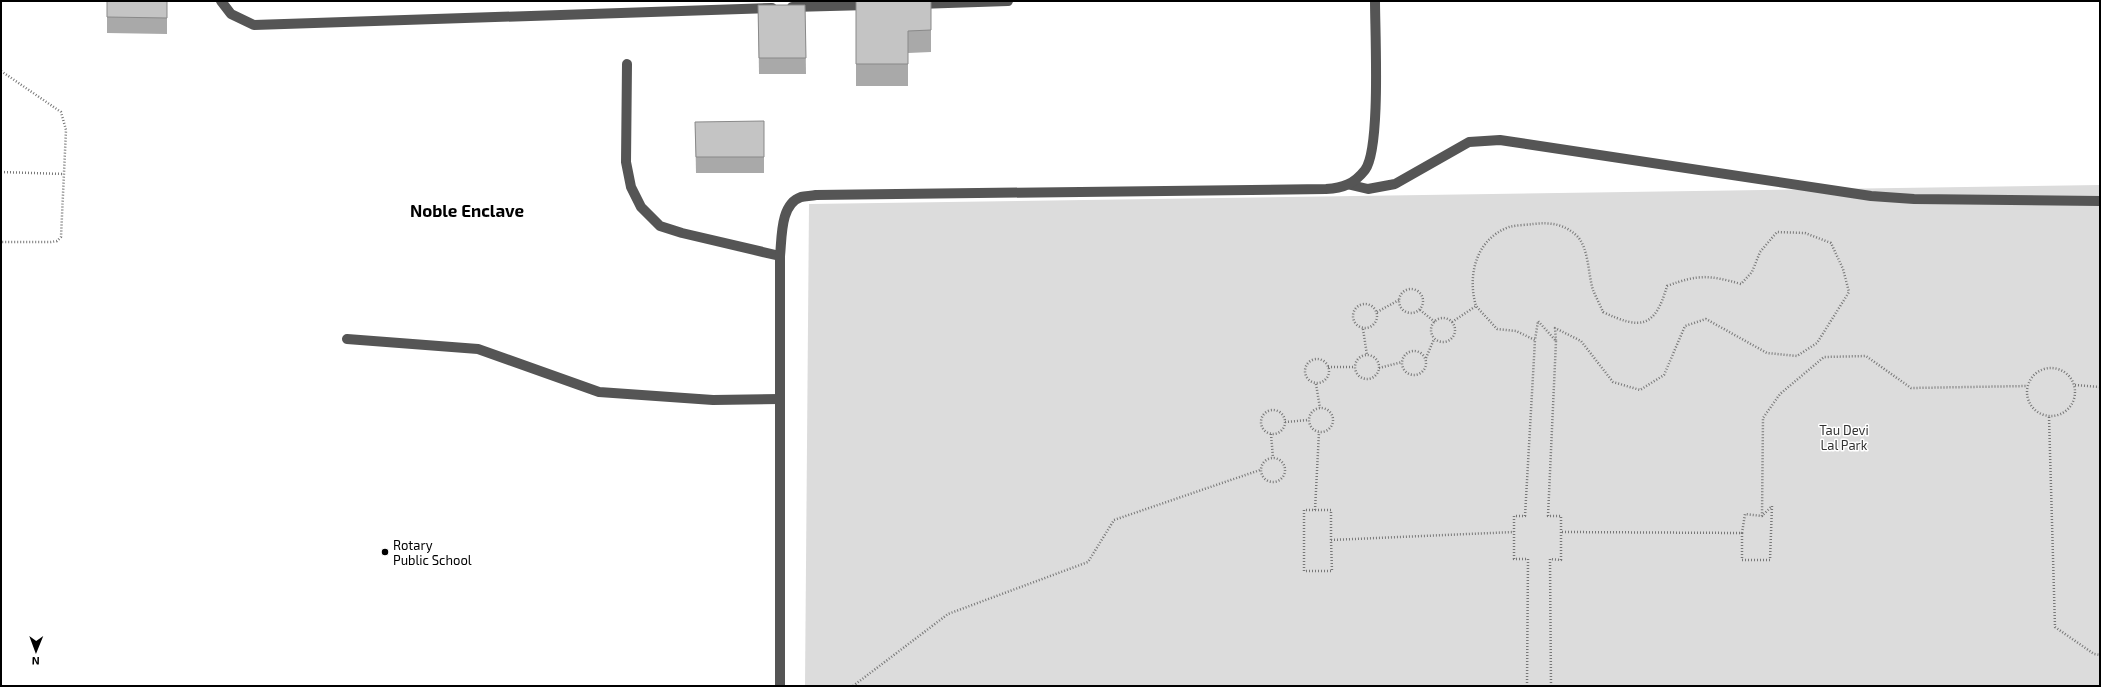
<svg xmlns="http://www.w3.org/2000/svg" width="2101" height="687" viewBox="0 0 2101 687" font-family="'Exo 2',sans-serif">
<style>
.green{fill:#dcdcdc}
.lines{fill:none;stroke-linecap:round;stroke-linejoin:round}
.path{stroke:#777;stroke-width:2.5;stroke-dasharray:1 2;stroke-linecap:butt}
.minor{stroke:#555;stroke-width:10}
.wall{fill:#a9a9a9}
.building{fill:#c4c4c4;stroke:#898989}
.poi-dot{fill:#000;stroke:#fff;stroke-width:1.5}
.labels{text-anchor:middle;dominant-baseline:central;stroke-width:3;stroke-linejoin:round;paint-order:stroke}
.park-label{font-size:13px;fill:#333;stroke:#fff}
.poi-label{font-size:13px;fill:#000;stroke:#fff;text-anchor:start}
.district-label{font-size:17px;font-weight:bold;fill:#000;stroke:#fff}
</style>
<rect width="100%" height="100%" fill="#fff"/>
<path class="green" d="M2100,185V686H805L809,204Z"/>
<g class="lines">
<g class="path">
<path d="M1,71L61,112L66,130L61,237L57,241L51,242H1"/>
<path d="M1,172L63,174"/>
<circle cx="1411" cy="301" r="12"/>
<circle cx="1365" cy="316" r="12"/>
<path d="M1420,310L1435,322"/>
<path d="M1377,312L1399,300"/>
<circle cx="1443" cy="330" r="12"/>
<path d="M1452,322L1476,306C1467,275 1476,239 1509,227C1516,225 1526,225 1533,224C1551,222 1565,224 1578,237C1589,250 1588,274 1593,290C1596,297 1600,305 1603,312C1641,330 1655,328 1667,286C1699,274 1709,275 1741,284L1752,272L1760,252L1777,232L1805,233L1831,243L1843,269L1849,292L1817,343L1797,356L1767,353L1706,319L1685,326L1664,375L1640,390L1613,382L1581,341L1555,328L1556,341L1538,321L1535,340L1516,331L1497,329L1476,306"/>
<path d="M1363,329L1367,355"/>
<circle cx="1414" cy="363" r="12"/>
<circle cx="1367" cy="367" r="12"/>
<path d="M1426,358L1434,339"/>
<circle cx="1317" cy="371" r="12"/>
<path d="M1328,367H1354"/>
<path d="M1379,368L1402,362"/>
<circle cx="2051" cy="392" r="24"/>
<path d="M1316,384L1320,408"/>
<path d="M2075,385L2100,387"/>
<circle cx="1321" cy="420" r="12"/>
<circle cx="1273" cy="422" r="12"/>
<path d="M2049,417L2055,627L2094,654L2100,655"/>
<path d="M1285,422L1308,420"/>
<path d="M1271,434L1273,458"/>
<circle cx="1273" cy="470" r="12"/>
<path d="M1315,510L1319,432"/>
<path d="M1562,532L1742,533L1745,514L1762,516L1763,418L1780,394L1824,357L1866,356L1911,388L2027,386"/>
<path d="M1742,533V560H1770L1772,506L1762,516"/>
<path d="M1331,540V510H1304V571H1332L1331,540L1514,532"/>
<path d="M853,686L948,614L1088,562L1114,520L1260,470"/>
<path d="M1527,686L1528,559H1514V516H1525L1535,340"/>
<path d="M1551,686L1550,559L1561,560V516H1548L1556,341"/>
</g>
<g class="minor">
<path d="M221,1L231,14L254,25L772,8"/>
<path d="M918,4L1008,1"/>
<path d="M792,7L868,5"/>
<path d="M627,64L626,162L631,187L641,207L660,226L682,233L780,256"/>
<path d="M1351,185L1368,189L1395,184L1469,142L1500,140L1871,196L1914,199L2100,201"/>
<path d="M347,339L478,349L599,392L713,400L780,399"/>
<path d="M780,686V256C782,238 780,204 801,197C806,196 811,196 816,195L1326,189C1343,188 1354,184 1365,170C1381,149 1375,33 1375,1"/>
</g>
</g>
<g class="wall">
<path d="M107,1H167V34L107,33Z"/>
<path d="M856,1H931V52L908,53V86H856Z"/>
<path d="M758,5H805L806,74H759Z"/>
<path d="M695,122L764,157V173H696Z"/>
</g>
<g class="building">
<path d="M107,1H167V18L107,17Z"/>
<path d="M856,1H931V30L908,31V64H856Z"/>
<path d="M758,5H805L806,58H759Z"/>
<path d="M764,121V157H696L695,122Z"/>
</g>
<circle class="poi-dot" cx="385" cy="552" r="4"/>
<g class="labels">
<g class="park-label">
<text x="1844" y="430">Tau Devi<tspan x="1844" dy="15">Lal Park</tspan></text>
</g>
<g class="poi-label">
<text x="393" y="545">Rotary<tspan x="393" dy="15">Public School</tspan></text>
</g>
<g class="district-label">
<text x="467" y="210">Noble Enclave</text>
</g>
</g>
<rect width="2101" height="687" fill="none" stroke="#000000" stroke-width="4"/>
<g transform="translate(36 651) rotate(181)" stroke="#ffffff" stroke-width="3" paint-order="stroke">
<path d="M0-3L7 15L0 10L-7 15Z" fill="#000000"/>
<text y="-6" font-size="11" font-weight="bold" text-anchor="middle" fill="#000000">N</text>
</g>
</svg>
